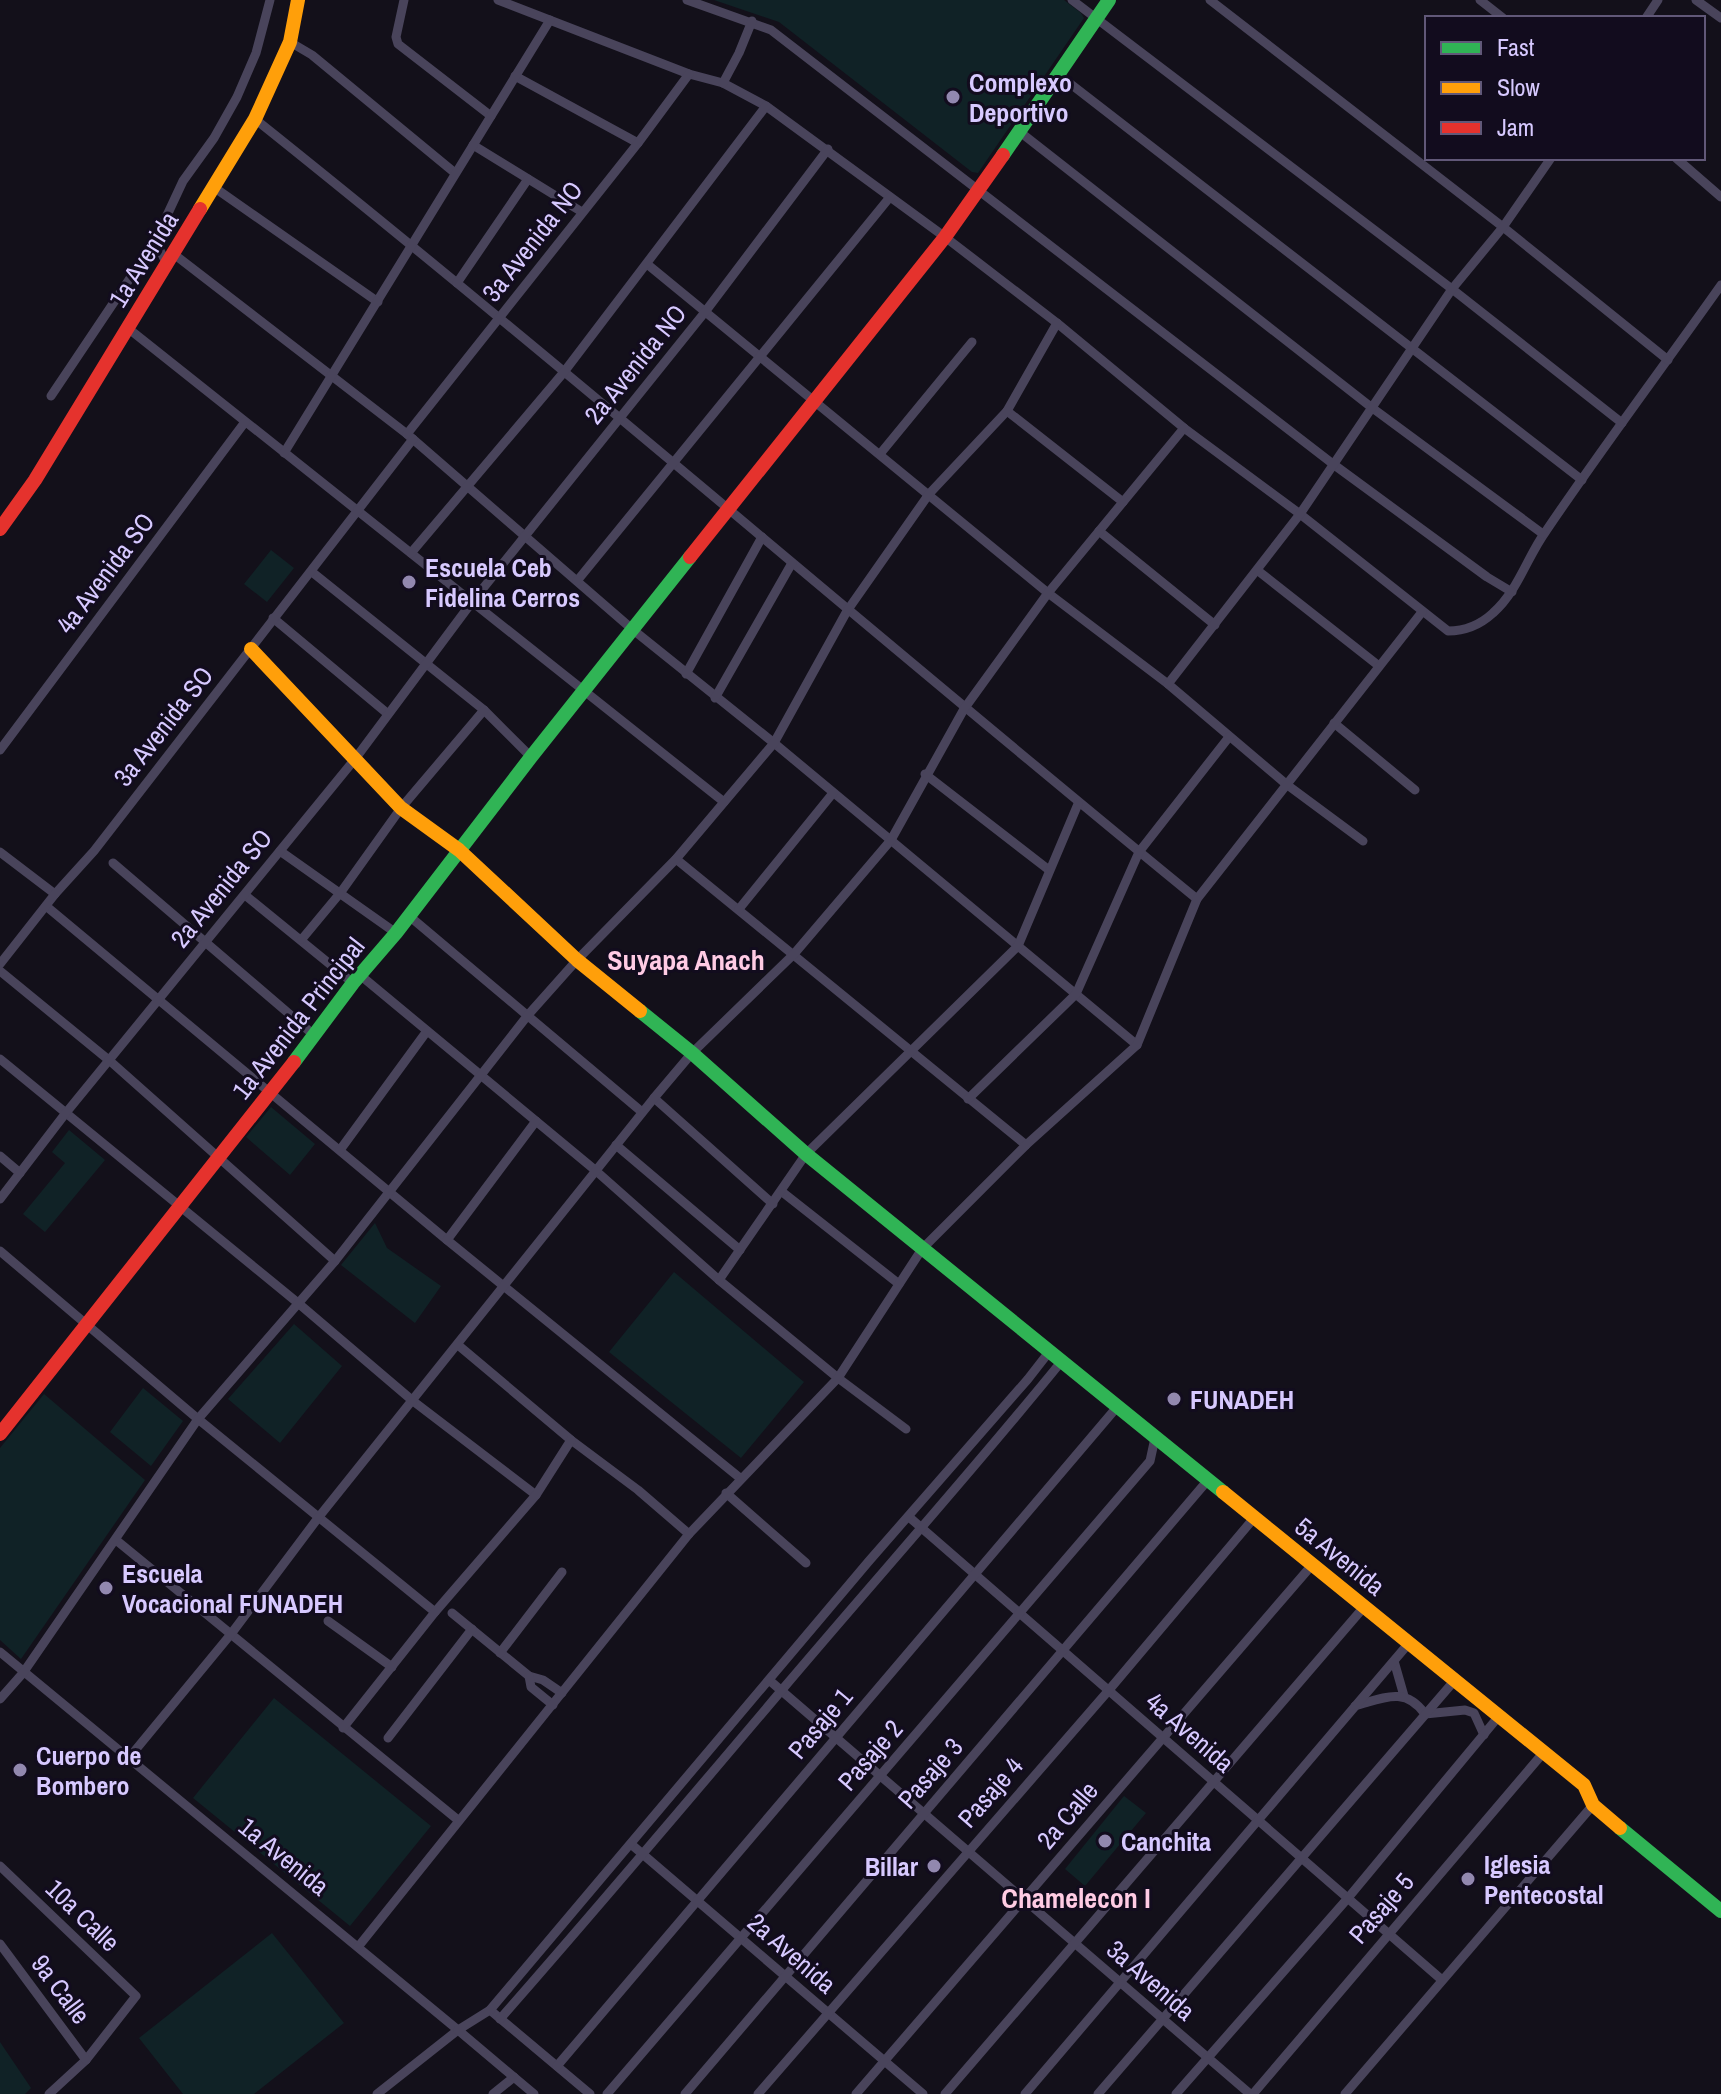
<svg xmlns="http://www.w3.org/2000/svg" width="1721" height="2094" viewBox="0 0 1721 2094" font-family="'Archivo Narrow',sans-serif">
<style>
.green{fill:#102226}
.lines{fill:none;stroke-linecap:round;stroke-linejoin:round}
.street{stroke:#49445b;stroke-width:9}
.fast{stroke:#30b455;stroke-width:14}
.slow{stroke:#ff9f0a;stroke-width:14}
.jam{stroke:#e5322d;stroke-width:14}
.poi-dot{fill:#9288af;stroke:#120c1e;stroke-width:3}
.labels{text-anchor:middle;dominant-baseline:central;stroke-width:6;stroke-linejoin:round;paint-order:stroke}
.poi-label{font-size:26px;font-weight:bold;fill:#d7c9ff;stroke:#120c1e;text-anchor:start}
.street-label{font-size:26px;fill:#d7c9ff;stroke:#120c1e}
.neighbourhood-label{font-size:28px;font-weight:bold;fill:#ffcbe4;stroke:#120c1e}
</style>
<rect width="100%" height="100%" fill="#13101a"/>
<g class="green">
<path d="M714,0H1064L1081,13L1084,18L978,173L972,172L779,22Z"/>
<path d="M271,550L294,568L267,602L244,584Z"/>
<path d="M271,1107L315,1144L290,1175L246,1137Z"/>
<path d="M69,1130L105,1160L45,1232L23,1214L65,1163L52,1152Z"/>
<path d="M375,1223L387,1248L441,1286L415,1323L341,1265Z"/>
<path d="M674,1272L804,1382L741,1458L609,1352Z"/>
<path d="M294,1324L342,1366L280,1443L228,1399Z"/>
<path d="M143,1388L183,1421L151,1466L110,1432Z"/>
<path d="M44,1394L145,1480L21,1659L0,1640V1448Z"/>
<path d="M274,1698L431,1826L350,1926L193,1798Z"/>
<path d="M1124,1796L1146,1813L1085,1886L1065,1869Z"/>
<path d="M272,1933L344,2023L254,2094H183L139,2038Z"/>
<path d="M0,2042L31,2088L25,2094H0Z"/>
</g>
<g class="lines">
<g class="street">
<path d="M404,0L396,37L398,44L491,116"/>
<path d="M498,0L689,74L723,83L766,106L945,237L1057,323L1184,428L1300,514L1448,631C1465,631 1480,625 1493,613C1518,591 1527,557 1546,531C1602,448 1663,367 1721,285"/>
<path d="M687,0L771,30L1333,464L1487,577L1512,592"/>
<path d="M1072,0L1452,289L1622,423"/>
<path d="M1210,0L1503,227L1668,360"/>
<path d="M1480,0L1503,18"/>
<path d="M1696,0L1721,18"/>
<path d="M1646,18L1658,0"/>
<path d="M290,42L312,55L455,173"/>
<path d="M1059,75L1582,480"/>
<path d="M515,76L638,143"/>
<path d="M723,83L739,53L752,21"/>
<path d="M255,119C574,374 881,641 1197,899"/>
<path d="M1020,132L1371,407L1543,534"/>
<path d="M473,145L582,212"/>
<path d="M1676,158L1721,197"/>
<path d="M215,188L378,302"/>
<path d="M175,255L407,434L632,629L774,743L1137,1045"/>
<path d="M647,264L1048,593L1168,684L1286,784L1363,841"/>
<path d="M168,266L155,241L183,181L214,138L237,97L256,53L270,0"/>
<path d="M457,283L528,179"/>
<path d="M129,329L724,802"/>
<path d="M51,396L155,241"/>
<path d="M1007,411L1123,502"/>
<path d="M407,434L638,143L689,74"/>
<path d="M284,453L550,20"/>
<path d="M880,454L972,342"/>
<path d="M1099,531L1215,625"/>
<path d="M411,553L564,372L766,106"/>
<path d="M1257,570L1379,666"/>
<path d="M312,572L484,710L531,757"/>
<path d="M577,581L890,197"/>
<path d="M273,618L388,714"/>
<path d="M686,674L762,537"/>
<path d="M1168,684L1300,514L1452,289L1503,227L1551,158"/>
<path d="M715,698L792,563"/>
<path d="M1334,723L1415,790"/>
<path d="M0,750L245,422"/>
<path d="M925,774L1049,870"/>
<path d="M280,851L396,933"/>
<path d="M0,852L55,894"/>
<path d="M676,859L1026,1145"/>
<path d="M113,863L315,1036"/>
<path d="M245,895L353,983"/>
<path d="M46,906L447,1240L740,1478"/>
<path d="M739,909L833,793"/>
<path d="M408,915L642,1112"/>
<path d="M302,939L341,892L401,808L484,710"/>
<path d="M0,964L55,894L94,851L413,439"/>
<path d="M0,971L110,1061L335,1261"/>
<path d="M360,975L595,1170L719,1280L838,1378L906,1429"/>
<path d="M0,1059L298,1303L413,1401L536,1495"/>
<path d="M654,1098L773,1204"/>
<path d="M968,1099L1076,994L1139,852L1229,737"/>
<path d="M616,1145L740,1250"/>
<path d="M340,1150L427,1031"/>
<path d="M0,1156L20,1173"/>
<path d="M781,1191L899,1284"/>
<path d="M0,1199L65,1114L355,759L472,602L705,312L828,149"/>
<path d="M447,1240L536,1121"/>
<path d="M0,1251L198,1419L435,1612"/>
<path d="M719,1280L806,1154L1018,946L1078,804"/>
<path d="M458,1345L571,1440L638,1490L689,1534"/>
<path d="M726,1493L806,1563"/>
<path d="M909,1517L1442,1980"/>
<path d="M116,1540L458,1820"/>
<path d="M452,1613L529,1676L543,1680L562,1693"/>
<path d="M328,1621L392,1667"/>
<path d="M0,1652L458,2030L377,2094"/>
<path d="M500,1653L562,1572"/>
<path d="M1394,1661L1404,1696"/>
<path d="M529,1676L531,1687L553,1705"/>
<path d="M769,1680L1250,2094"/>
<path d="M0,1699L23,1673L198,1419L335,1261L528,1015L577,960L676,859L774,743L847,611L929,494L1007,411L1057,323"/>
<path d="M1355,1706C1384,1698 1405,1686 1425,1714L1465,1710L1474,1713L1484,1735"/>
<path d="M343,1728L435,1612L536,1495L571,1440"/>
<path d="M388,1738L472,1629"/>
<path d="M128,1759L231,1634L318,1518L654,1098L692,1053L794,954L891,840L964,709L1048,593L1184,428"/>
<path d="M632,1845L923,2094"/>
<path d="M0,1866L136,1996L86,2060L49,2094"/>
<path d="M0,1944L86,2060"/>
<path d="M358,1947L689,1534L838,1378L922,1249L1026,1145L1137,1045L1197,899L1422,612"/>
<path d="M490,2010L590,2094"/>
<path d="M500,2019C595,1911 688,1801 781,1691C874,1581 970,1474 1061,1362"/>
<path d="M557,2066L1117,1407"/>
<path d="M493,2094L514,2077"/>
<path d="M534,2094L458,2030L490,2010L869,1561L1028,1379L1049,1352"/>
<path d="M607,2094L1150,1461L1155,1438"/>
<path d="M685,2094L1208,1480"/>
<path d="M758,2094L1109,1690L1254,1518"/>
<path d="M856,2094L1312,1565"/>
<path d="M945,2094L1364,1607"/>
<path d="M1025,2094L1409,1643"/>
<path d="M1098,2094L1455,1680"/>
<path d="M1176,2094L1348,1898L1499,1716"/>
<path d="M1253,2094L1544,1752"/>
<path d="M1345,2094L1593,1805"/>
</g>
<g class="fast">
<path d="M1003,155L1109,0"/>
<path d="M640,1011L692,1053L806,1154L1223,1492"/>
<path d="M294,1062L353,983L396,933L531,757L690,557"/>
<path d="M1620,1828L1721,1911"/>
</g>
<g class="slow">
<path d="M200,209L255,119L290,42L298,0"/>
<path d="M251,649L401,808L459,850L577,960L640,1011"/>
<path d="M1223,1492L1584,1785L1593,1805L1620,1828"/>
</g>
<g class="jam">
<path d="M0,529L35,480L200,209"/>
<path d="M690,557L945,237L1003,155"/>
<path d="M0,1434L294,1062"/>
</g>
</g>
<g class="poi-dot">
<circle cx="953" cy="97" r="8"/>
<circle cx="409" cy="582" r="8"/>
<circle cx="1174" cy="1399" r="8"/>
<circle cx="106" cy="1588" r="8"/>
<circle cx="20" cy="1770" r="8"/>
<circle cx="1105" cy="1841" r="8"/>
<circle cx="934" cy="1866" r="8"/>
<circle cx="1468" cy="1879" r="8"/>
</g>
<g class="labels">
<g class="poi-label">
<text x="969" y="82">Complexo<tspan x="969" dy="30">Deportivo</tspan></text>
<text x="425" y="567">Escuela Ceb<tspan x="425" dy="30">Fidelina Cerros</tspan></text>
<text x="1190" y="1399">FUNADEH</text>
<text x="122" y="1573">Escuela<tspan x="122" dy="30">Vocacional FUNADEH</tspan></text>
<text x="36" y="1755">Cuerpo de<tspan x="36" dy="30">Bombero</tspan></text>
<text x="1121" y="1841">Canchita</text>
<text x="1484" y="1864">Iglesia<tspan x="1484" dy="30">Pentecostal</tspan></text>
<text x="918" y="1866" text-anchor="end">Billar</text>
</g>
<g class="street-label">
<text transform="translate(532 241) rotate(-52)">3a Avenida NO</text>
<text transform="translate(143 259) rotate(-58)">1a Avenida</text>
<text transform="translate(635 364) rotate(-51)">2a Avenida NO</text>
<text transform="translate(105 573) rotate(-53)">4a Avenida SO</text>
<text transform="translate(163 726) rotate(-52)">3a Avenida SO</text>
<text transform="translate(221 888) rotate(-51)">2a Avenida SO</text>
<text transform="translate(298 1018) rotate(-52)">1a Avenida Principal</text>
<text transform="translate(1340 1556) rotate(39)">5a Avenida</text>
<text transform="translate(820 1723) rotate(-50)">Pasaje 1</text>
<text transform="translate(1190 1732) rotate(41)">4a Avenida</text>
<text transform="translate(870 1755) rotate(-49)">Pasaje 2</text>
<text transform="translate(930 1773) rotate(-49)">Pasaje 3</text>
<text transform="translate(990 1792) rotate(-49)">Pasaje 4</text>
<text transform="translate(1067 1815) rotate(-50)">2a Calle</text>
<text transform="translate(284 1856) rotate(39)">1a Avenida</text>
<text transform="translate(1381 1908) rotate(-49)">Pasaje 5</text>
<text transform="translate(83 1915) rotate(44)">10a Calle</text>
<text transform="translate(792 1953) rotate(41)">2a Avenida</text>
<text transform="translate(1151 1980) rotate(41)">3a Avenida</text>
<text transform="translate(61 1989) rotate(53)">9a Calle</text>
</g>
<g class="neighbourhood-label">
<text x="686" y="960">Suyapa Anach</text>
<text x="1076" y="1898">Chamelecon I</text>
</g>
</g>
<rect x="1425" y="16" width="280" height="144" fill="#120c1e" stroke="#615878" stroke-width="2"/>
<rect x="1441" y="42" width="40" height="12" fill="#30b455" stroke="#615878" stroke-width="2"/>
<text x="1497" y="56" font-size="24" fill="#d7c9ff">Fast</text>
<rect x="1441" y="82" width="40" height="12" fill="#ff9f0a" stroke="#615878" stroke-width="2"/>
<text x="1497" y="96" font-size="24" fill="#d7c9ff">Slow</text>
<rect x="1441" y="122" width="40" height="12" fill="#e5322d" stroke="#615878" stroke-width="2"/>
<text x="1497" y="136" font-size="24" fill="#d7c9ff">Jam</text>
</svg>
